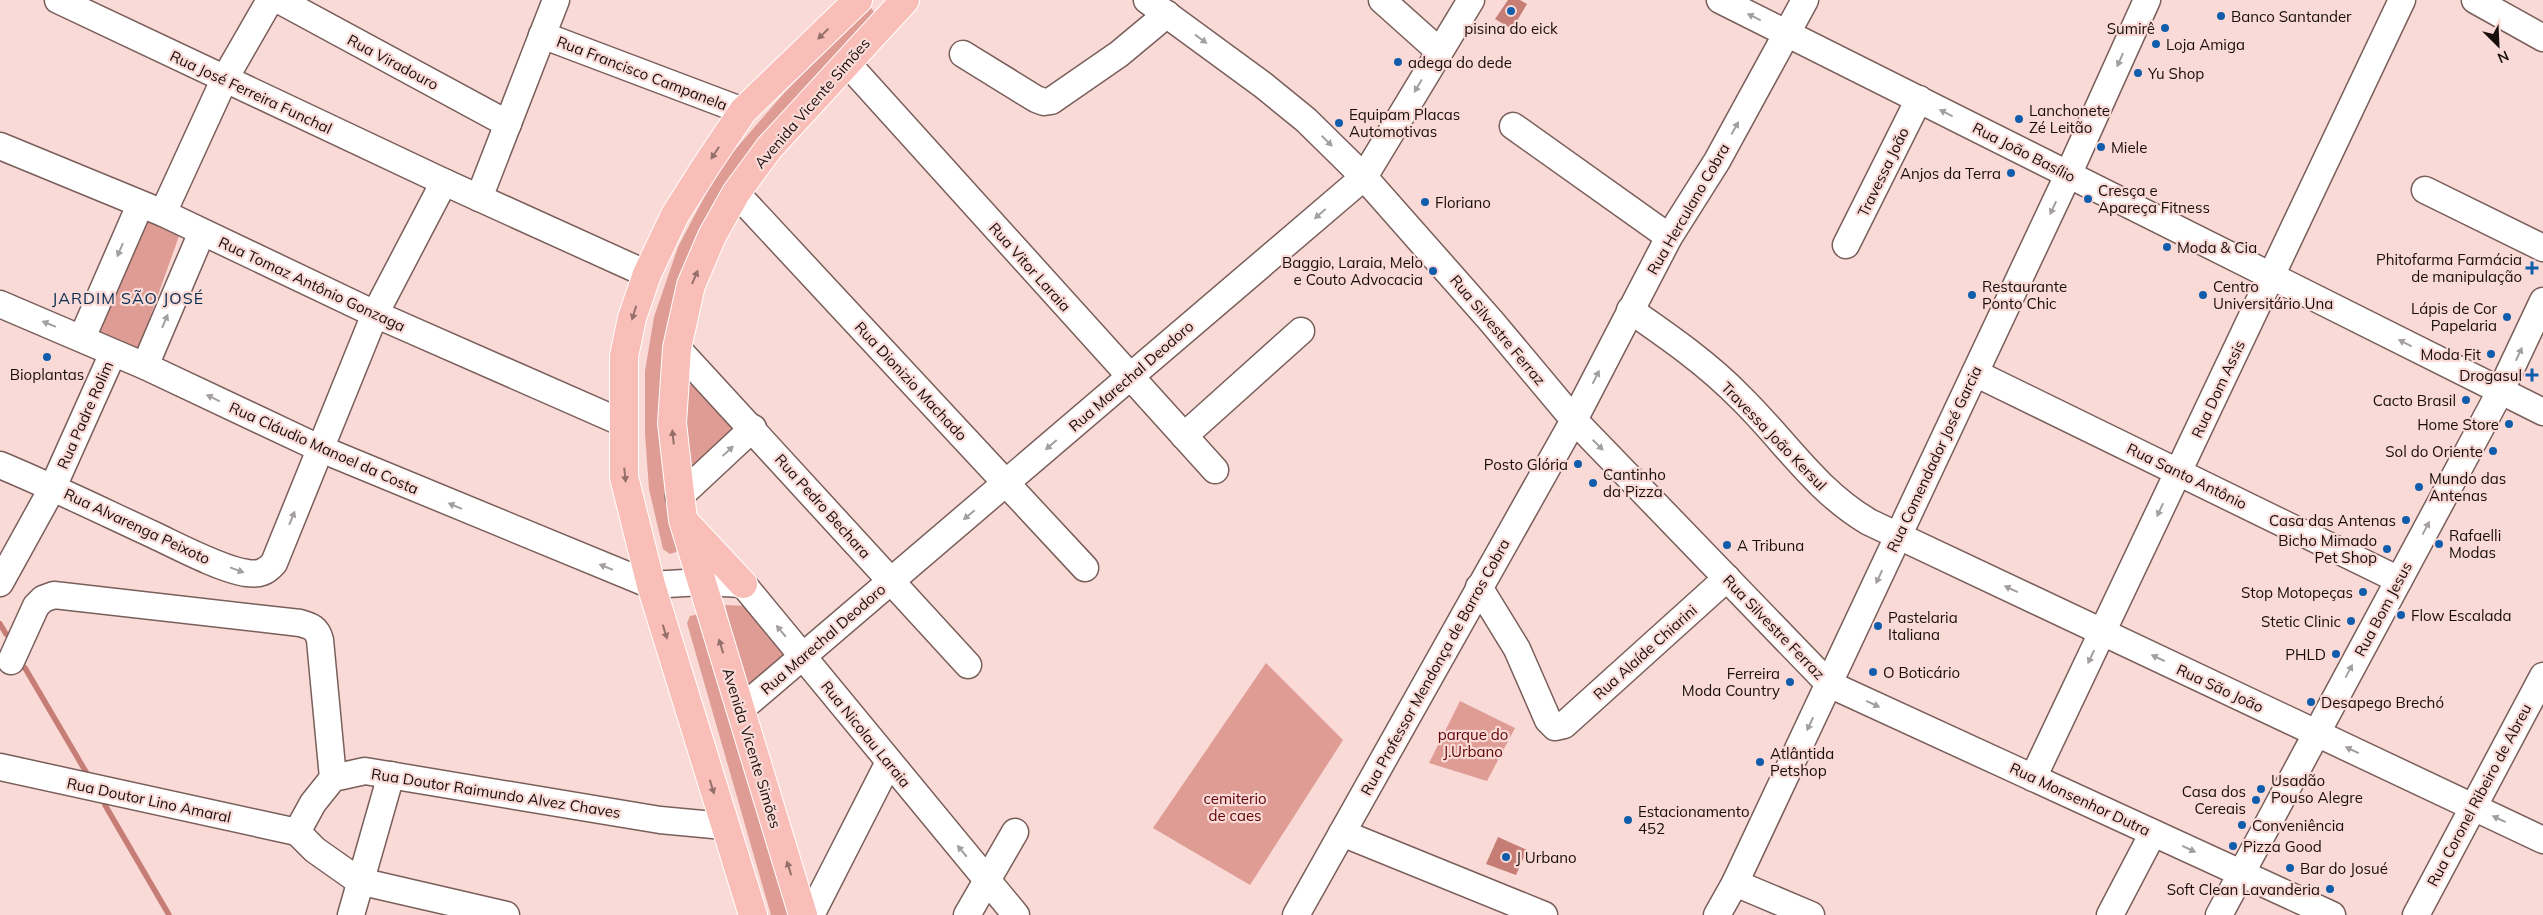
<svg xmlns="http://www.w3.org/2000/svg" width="2543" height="915" viewBox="0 0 2543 915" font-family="Mulish,sans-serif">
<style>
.green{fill:#de9c94}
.water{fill:#c57d75}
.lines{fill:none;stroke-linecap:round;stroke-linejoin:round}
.stream{stroke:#c57d75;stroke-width:5.5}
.minor-casing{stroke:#795e5a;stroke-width:29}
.major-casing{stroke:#fff;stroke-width:30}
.minor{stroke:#fff;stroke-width:26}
.major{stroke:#f9beb8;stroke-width:28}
.oneway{fill:#a39f9e}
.oneway2{fill:#946f6b}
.poi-dot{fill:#105dac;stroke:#fadad6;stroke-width:2}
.labels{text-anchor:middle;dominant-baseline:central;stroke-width:4.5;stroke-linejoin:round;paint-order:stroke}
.poi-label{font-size:15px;fill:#180e0c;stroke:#fadad6;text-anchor:start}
.street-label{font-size:15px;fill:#180e0c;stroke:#fadad6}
.park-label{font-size:15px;fill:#5f0408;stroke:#fadad6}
.neighbourhood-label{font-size:16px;letter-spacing:1px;fill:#082b51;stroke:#fadad6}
</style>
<rect width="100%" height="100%" fill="#fadad6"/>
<g class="green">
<path d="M871,8L875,13L797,105L673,320L680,546L676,552L670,554L663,549L649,489L645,434V371L654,317L678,247L720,167L785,92L866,10Z"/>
<path d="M142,209L183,225L139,348L94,329Z"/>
<path d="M701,381L742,425L700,469L687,465L686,386Z"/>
<path d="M725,605L748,606L792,656L747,692Z"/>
<path d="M699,614L790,915H771L687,623L690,616Z"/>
<path d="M1266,663L1343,740L1250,885L1153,828Z"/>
<path d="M1460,701L1515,728L1487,781L1429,763Z"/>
</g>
<g class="water">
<path d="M1508,0H1520L1527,4L1512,29L1495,19Z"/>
<path d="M1498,837L1527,850L1516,875L1486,864Z"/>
</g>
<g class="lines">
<g class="stream">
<path d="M0,624L6,634"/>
<path d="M25,668L86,772"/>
<path d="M105,805L169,915"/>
</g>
<g class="minor-casing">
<g id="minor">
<path d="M58,0L444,182L647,274"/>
<path d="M279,0L508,124"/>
<path d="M1147,0L1263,85L1306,120L1364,177L1492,322L1574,420L1829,684L2332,915"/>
<path d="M1382,0L1439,51"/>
<path d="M1720,0L2543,412"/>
<path d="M2475,0L2543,38"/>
<path d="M542,35L743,111"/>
<path d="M963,54L1036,99L1044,102L1051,101L1119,54L1167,14"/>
<path d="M847,63L1215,470"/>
<path d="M1513,126L1669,237"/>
<path d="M0,146L163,213L375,314L623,423"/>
<path d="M2425,190L2543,248"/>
<path d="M736,193L1085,568"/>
<path d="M479,198L556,0"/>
<path d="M163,213L224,80L270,0"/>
<path d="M1846,245L1919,99"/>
<path d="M0,304L145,366L321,449L651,585L701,582L743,584L1016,915"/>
<path d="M1630,310C1669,337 1708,364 1741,398C1785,441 1815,490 1869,522L2543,840"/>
<path d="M82,338L140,205"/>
<path d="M677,348L968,665"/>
<path d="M145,366L202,232"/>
<path d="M1975,373L2399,580"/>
<path d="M1184,436L1301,331"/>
<path d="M0,465C53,487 104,512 156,536C179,547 223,570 247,573C259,575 266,572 274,563L375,314L444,182"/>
<path d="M679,497L753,428"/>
<path d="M0,583L53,487L113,353"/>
<path d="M1479,587L1517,649L1548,720L1555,727L1564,725L1727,578"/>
<path d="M11,661L36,606L43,599L54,595L300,623C311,626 317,628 320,640L333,778"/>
<path d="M741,709L1364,177L1471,0"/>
<path d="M0,767L297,832"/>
<path d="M2033,778L2402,0"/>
<path d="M297,832L313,803L333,778L365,771L660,820L724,826"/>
<path d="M297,832L315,850L359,881L506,915"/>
<path d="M1342,833L1544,915"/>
<path d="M1735,883L1811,915"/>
<path d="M351,915L391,775"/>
<path d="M811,915L889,762"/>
<path d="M967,915L1015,832"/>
<path d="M1296,915L1574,420L1669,237L1717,161L1805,0"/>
<path d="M1717,915L1735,883L2068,175L2147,0"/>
<path d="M2110,915L2153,833"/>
<path d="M2219,915L2501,390L2543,301"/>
<path d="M2416,915L2543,676"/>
</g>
</g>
<g class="major-casing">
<g id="major">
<path d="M686,523L743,584"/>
<path d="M753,915L651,585L624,477V356L632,318L647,274L675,215L706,166L743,111L858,0"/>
<path d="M803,915L683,520L672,423L677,348L691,285L712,236L736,193L769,148L905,0"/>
</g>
</g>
<use href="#minor" class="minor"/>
<use href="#major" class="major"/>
</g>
<defs><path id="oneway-solid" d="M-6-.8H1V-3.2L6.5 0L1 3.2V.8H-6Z" transform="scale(1.25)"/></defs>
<g class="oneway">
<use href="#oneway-solid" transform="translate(1754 17) rotate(-154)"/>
<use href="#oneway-solid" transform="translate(1201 39) rotate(36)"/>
<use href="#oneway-solid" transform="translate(2120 60) rotate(114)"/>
<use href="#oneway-solid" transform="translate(1418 86) rotate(121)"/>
<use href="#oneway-solid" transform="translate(1946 113) rotate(-153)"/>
<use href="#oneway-solid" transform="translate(1735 128) rotate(-61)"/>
<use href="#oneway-solid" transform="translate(1327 141) rotate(45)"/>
<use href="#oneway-solid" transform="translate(2053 208) rotate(115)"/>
<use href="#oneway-solid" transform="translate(1320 214) rotate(139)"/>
<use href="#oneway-solid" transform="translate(120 250) rotate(113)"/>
<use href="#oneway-solid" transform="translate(165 321) rotate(-67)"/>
<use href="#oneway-solid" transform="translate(49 324) rotate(-158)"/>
<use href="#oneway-solid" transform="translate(2405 343) rotate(-153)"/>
<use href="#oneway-solid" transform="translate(2519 354) rotate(-65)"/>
<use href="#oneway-solid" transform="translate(1596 377) rotate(-63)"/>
<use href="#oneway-solid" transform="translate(213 398) rotate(-154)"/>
<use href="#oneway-solid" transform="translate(1051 445) rotate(139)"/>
<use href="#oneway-solid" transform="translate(1598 445) rotate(45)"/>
<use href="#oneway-solid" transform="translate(728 451) rotate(-43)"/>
<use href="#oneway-solid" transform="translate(455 506) rotate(-157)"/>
<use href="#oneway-solid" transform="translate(2160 510) rotate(115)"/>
<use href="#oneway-solid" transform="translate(969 515) rotate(140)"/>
<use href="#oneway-solid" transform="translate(292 518) rotate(-68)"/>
<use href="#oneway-solid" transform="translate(2426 528) rotate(-62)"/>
<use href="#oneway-solid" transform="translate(606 567) rotate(-158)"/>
<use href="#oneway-solid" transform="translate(237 570) rotate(20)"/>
<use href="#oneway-solid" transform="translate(1879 577) rotate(115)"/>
<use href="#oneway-solid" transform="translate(2011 589) rotate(-155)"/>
<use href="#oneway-solid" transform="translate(781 631) rotate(-130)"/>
<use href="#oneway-solid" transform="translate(2091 657) rotate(115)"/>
<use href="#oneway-solid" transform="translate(2158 658) rotate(-155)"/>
<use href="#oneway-solid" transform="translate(2349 671) rotate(-62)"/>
<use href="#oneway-solid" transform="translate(1873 704) rotate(25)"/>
<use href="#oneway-solid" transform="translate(1810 724) rotate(115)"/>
<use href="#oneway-solid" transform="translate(2352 750) rotate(-155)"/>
<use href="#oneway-solid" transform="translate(2499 819) rotate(-155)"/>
<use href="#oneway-solid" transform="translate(2189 849) rotate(25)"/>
<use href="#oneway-solid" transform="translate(962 851) rotate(-130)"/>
</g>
<g class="oneway2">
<use href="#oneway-solid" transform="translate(823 34) rotate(136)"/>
<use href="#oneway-solid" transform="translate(715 153) rotate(123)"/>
<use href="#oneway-solid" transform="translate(695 277) rotate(-67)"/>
<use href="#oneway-solid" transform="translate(634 313) rotate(107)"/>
<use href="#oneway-solid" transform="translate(673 437) rotate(-96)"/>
<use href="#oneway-solid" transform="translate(625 475) rotate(84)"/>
<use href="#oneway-solid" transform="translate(665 632) rotate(73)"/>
<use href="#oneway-solid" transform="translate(721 646) rotate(-107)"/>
<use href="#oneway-solid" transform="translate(712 787) rotate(73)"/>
<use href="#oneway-solid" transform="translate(789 868) rotate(-107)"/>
</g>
<g class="poi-dot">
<circle cx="1511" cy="11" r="5"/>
<circle cx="2221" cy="16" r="5"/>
<circle cx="2165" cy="28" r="5"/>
<circle cx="2156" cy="44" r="5"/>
<circle cx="1398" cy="62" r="5"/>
<circle cx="2138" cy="73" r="5"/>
<circle cx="2019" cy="119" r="5"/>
<circle cx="1339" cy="123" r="5"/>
<circle cx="2101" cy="147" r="5"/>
<circle cx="2011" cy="173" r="5"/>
<circle cx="2088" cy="199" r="5"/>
<circle cx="1425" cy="202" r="5"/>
<circle cx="2167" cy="247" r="5"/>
<path d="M2529.5 260.5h5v5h5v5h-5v5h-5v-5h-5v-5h5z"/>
<circle cx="1433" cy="271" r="5"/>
<circle cx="1972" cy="295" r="5"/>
<circle cx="2203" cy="295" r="5"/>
<circle cx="2507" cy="317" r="5"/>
<circle cx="2491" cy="354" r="5"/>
<circle cx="47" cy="357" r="5"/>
<path d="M2529.5 367.5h5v5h5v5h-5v5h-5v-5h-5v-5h5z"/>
<circle cx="2466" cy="400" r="5"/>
<circle cx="2509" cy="424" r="5"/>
<circle cx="2493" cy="451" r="5"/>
<circle cx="1578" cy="464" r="5"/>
<circle cx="1593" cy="483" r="5"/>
<circle cx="2419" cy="487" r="5"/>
<circle cx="2406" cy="520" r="5"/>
<circle cx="2439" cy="544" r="5"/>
<circle cx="1727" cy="545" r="5"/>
<circle cx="2387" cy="549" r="5"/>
<circle cx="2363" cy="592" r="5"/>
<circle cx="2401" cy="615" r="5"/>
<circle cx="2351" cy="621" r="5"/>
<circle cx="1878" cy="626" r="5"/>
<circle cx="2336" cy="654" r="5"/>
<circle cx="1873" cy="672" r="5"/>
<circle cx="1790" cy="682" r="5"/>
<circle cx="2311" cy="702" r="5"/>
<circle cx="1760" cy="762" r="5"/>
<circle cx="2261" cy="789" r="5"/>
<circle cx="2256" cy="800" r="5"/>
<circle cx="1628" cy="820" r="5"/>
<circle cx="2242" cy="825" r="5"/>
<circle cx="2233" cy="846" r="5"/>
<circle cx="1506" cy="857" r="5"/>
<circle cx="2290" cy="868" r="5"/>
<circle cx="2330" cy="889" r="5"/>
</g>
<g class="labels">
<g class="poi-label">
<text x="2231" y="16">Banco Santander</text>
<text x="1511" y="28" text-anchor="middle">pisina do eick</text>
<text x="2155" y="28" text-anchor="end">Sumirê</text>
<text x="2166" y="44">Loja Amiga</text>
<text x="1408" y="62">adega do dede</text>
<text x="2148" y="73">Yu Shop</text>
<text x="2029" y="110">Lanchonete<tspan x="2029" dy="17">Zé Leitão</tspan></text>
<text x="1349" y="114">Equipam Placas<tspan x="1349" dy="17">Automotivas</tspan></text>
<text x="2111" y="147">Miele</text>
<text x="2001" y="173" text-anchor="end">Anjos da Terra</text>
<text x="2098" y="190">Cresça e<tspan x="2098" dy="17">Apareça Fitness</tspan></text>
<text x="1435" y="202">Floriano</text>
<text x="2177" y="247">Moda &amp; Cia</text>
<text x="2522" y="259" text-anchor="end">Phitofarma Farmácia<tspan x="2522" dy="17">de manipulação</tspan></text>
<text x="1423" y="262" text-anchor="end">Baggio, Laraia, Melo<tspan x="1423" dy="17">e Couto Advocacia</tspan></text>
<text x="1982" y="286">Restaurante<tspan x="1982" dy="17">Ponto Chic</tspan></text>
<text x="2213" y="286">Centro<tspan x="2213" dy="17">Universitário Una</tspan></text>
<text x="2497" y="308" text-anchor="end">Lápis de Cor<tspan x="2497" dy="17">Papelaria</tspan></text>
<text x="2481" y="354" text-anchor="end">Moda Fit</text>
<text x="47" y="374" text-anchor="middle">Bioplantas</text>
<text x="2522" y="375" text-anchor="end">Drogasul</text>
<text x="2456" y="400" text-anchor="end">Cacto Brasil</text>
<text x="2499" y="424" text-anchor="end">Home Store</text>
<text x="2483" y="451" text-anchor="end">Sol do Oriente</text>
<text x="1568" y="464" text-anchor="end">Posto Glória</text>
<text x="1603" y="474">Cantinho<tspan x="1603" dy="17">da Pizza</tspan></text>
<text x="2429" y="478">Mundo das<tspan x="2429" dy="17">Antenas</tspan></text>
<text x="2396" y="520" text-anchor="end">Casa das Antenas</text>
<text x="2449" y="535">Rafaelli<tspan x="2449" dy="17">Modas</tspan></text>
<text x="2377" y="540" text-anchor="end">Bicho Mimado<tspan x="2377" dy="17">Pet Shop</tspan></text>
<text x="1737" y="545">A Tribuna</text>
<text x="2353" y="592" text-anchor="end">Stop Motopeças</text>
<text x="2411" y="615">Flow Escalada</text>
<text x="1888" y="617">Pastelaria<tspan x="1888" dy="17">Italiana</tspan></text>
<text x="2341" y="621" text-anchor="end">Stetic Clinic</text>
<text x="2326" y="654" text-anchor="end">PHLD</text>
<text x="1883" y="672">O Boticário</text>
<text x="1780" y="673" text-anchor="end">Ferreira<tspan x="1780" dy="17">Moda Country</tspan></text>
<text x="2321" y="702">Desapego Brechó</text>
<text x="1770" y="753">Atlântida<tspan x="1770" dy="17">Petshop</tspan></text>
<text x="2271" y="780">Usadão<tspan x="2271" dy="17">Pouso Alegre</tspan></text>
<text x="2246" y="791" text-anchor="end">Casa dos<tspan x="2246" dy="17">Cereais</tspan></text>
<text x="1638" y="811">Estacionamento<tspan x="1638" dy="17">452</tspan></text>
<text x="2252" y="825">Conveniência</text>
<text x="2243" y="846">Pizza Good</text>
<text x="1516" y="857">J Urbano</text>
<text x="2300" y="868">Bar do Josué</text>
<text x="2320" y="889" text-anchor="end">Soft Clean Lavanderia</text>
</g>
<g class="street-label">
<text transform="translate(393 62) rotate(28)">Rua Viradouro</text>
<text transform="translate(642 73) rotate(21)">Rua Francisco Campanela</text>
<text transform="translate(251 92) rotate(25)">Rua José Ferreira Funchal</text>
<text transform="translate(812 103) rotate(-49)">Avenida Vicente Simões</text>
<text transform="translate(2024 152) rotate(27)">Rua João Basílio</text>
<text transform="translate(1883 172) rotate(-64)">Travessa João</text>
<text transform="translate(1688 209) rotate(-60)">Rua Herculano Cobra</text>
<text transform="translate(1030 267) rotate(48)">Rua Vitor Laraia</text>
<text transform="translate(312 284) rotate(25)">Rua Tomaz Antônio Gonzaga</text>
<text transform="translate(1498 330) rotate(50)">Rua Silvestre Ferraz</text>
<text transform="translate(1131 376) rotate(-41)">Rua Marechal Deodoro</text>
<text transform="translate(911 381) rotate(47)">Rua Dionizio Machado</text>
<text transform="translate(2218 389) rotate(-65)">Rua Dom Assis</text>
<text transform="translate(85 415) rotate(-66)">Rua Padre Rolim</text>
<text transform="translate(1774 436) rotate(46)">Travessa João Kersul</text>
<text transform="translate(324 448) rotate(24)">Rua Cláudio Manoel da Costa</text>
<text transform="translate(1934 459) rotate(-65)">Rua Comendador José Garcia</text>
<text transform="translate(2187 476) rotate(26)">Rua Santo Antônio</text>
<text transform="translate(823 506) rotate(48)">Rua Pedro Bechara</text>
<text transform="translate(137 526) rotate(25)">Rua Alvarenga Peixoto</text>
<text transform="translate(2383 609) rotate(-62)">Rua Bom Jesus</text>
<text transform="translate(1774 627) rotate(46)">Rua Silvestre Ferraz</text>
<text transform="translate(823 639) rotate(-41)">Rua Marechal Deodoro</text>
<text transform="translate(1645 652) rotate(-42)">Rua Alaíde Chiarini</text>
<text transform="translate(1435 667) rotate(-61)">Rua Professor Mendonça de Barros Cobra</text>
<text transform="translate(2220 688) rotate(25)">Rua São João</text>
<text transform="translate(866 734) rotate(51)">Rua Nicolau Laraia</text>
<text transform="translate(752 748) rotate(73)">Avenida Vicente Simões</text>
<text transform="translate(496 793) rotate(9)">Rua Doutor Raimundo Alvez Chaves</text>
<text transform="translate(2479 795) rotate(-62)">Rua Coronel Ribeiro de Abreu</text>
<text transform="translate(2080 799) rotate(25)">Rua Monsenhor Dutra</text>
<text transform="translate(149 800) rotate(12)">Rua Doutor Lino Amaral</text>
</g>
<g class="park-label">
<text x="1473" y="734">parque do<tspan x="1473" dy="17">J.Urbano</tspan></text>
<text x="1235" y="798">cemiterio<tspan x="1235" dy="17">de caes</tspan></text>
</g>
<g class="neighbourhood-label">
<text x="128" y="298">JARDIM SÃO JOSÉ</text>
</g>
</g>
<g transform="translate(2498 45) rotate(156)" stroke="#fadad6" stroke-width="4" paint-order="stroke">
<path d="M0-4L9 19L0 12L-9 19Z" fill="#180e0c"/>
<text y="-8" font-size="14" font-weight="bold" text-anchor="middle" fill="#180e0c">N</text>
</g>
</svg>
